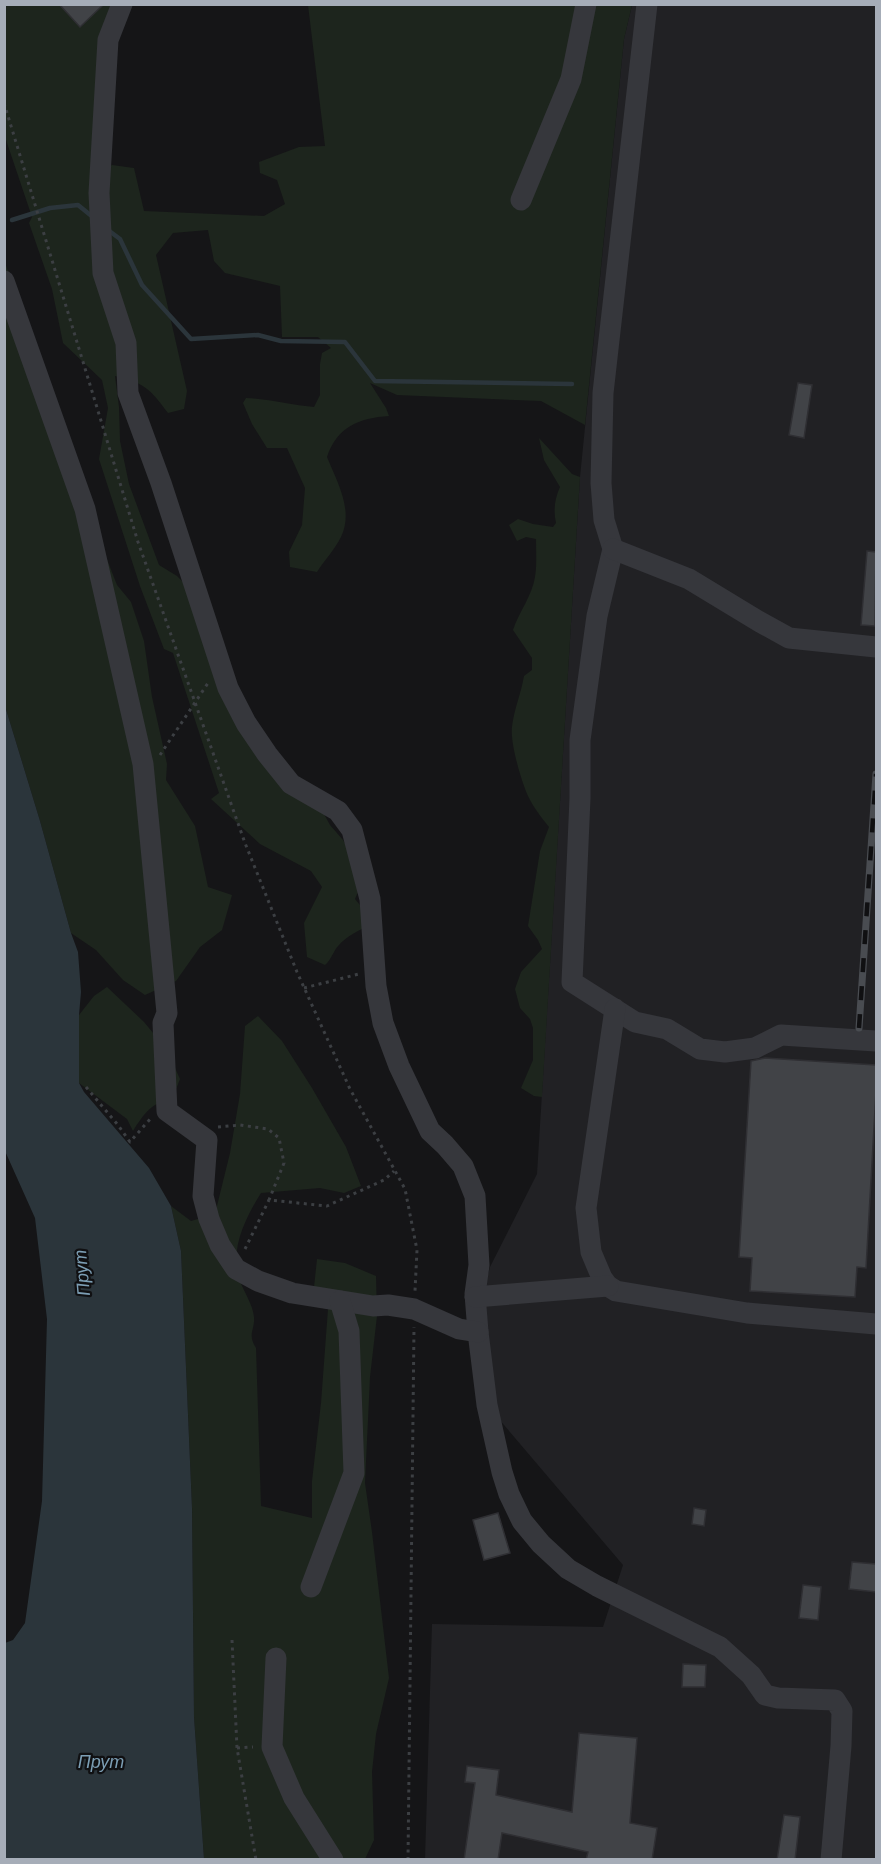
<svg xmlns="http://www.w3.org/2000/svg" width="881" height="1864" viewBox="0 0 881 1864" font-family="Helvetica,sans-serif">
<style>
.built{fill:#212124}
.green{fill:#1d251d}
.water{fill:#2b353b}
.lines{fill:none;stroke-linecap:round;stroke-linejoin:round}
.stream{stroke:#2b353b;stroke-width:4.5}
.building{fill:#414347;stroke:#2f2f33;stroke-width:1.5}
.path{stroke:#3c3f43;stroke-width:3;stroke-dasharray:3 4.5;stroke-linecap:butt}
.minor{stroke:#36373c;stroke-width:21}
.rail-casing{stroke:#494c51;stroke-width:7}
.rail{stroke:#101012;stroke-width:4.5;stroke-dasharray:14;stroke-linecap:butt}
.labels{text-anchor:middle;dominant-baseline:central;stroke-width:4.5;stroke-linejoin:round;paint-order:stroke}
.water-label{font-size:18px;font-style:italic;fill:#7c9eb4;stroke:#101012}
</style>
<rect width="100%" height="100%" fill="#151517"/>
<path class="built" d="M632,5H876V1859L425,1860L432,1624L603,1627L623,1565L487,1405L483,1292L490,1267L537,1174L580,477L624,39Z"/>
<g class="green">
<path d="M4,5H115L95,175L112,165L134,168L144,211L264,216L285,204L277,180L260,173L259,162L299,147L325,146L308,5H632L624,39L585,425L541,401L397,395L370,383L386,408L389,416C359,418 337,427 327,457C337,482 354,510 341,537C335,549 324,561 317,572L290,567L289,552L302,525L305,488L287,448H267L252,424L243,403L246,398C269,399 291,405 314,407L320,395V364L322,353L331,348L318,337H282L280,286L225,273L214,261L208,230L173,233L156,255L187,391L184,409L168,413C150,389 145,383 115,376L119,407L120,441L129,484L159,565L177,576L191,590L223,690L318,803L330,825L343,840L351,853L358,892L355,899L368,915V926C358,931 347,936 339,945C333,951 332,959 325,965L307,957L304,923L322,887L311,871L260,844L211,799L219,793L173,653L164,649L140,586L99,459L108,408L102,380L63,343L52,289L29,223L32,217L5,137Z"/>
<path d="M4,260L48,380L99,539L117,585L131,602L144,641L152,697L167,764L166,780L195,826L208,887L232,895L222,930L200,947L176,981L145,995L123,980L96,950L71,933L40,821L5,706Z"/>
<path d="M539,438L572,474L580,477L542,1097L534,1096L521,1088L533,1060V1028L530,1019L520,1008L515,989L521,972L542,949L538,940L528,926L540,851L549,827C542,818 533,807 528,796C521,780 510,743 512,727C514,709 521,694 524,676L532,670V658L513,630C519,612 532,596 535,577C537,565 536,551 536,539L526,537L517,541L509,525L518,519L533,524L553,527L556,523C553,510 555,498 560,487L544,460Z"/>
<path d="M107,987L144,1022L167,1050L180,1079L173,1097C151,1104 145,1112 133,1131L127,1119L79,1083V1015L94,996Z"/>
<path d="M258,1016L282,1041L312,1088L346,1147L361,1186L344,1193L320,1188L261,1193C245,1219 229,1250 240,1281C244,1292 253,1305 254,1317C255,1331 247,1333 256,1348L261,1506L312,1518V1481L321,1403L328,1309L312,1306L317,1259L345,1263L376,1276L377,1316L370,1377L365,1483L372,1532L389,1678L376,1734L372,1772L374,1840L365,1859H204L194,1717L192,1508L181,1251L171,1206L191,1221L215,1214L230,1153L240,1094L245,1026Z"/>
</g>
<path class="water" d="M5,706L40,821L71,933L78,952L81,992L79,1015V1083L84,1092L149,1168L171,1206L181,1251L192,1508L194,1717L204,1859H5V1643L13,1640L25,1623L42,1501L47,1319L35,1218L5,1151Z"/>
<g class="lines">
<g class="stream">
<path d="M12,220L50,208L78,205L94,218"/>
<path d="M108,230L120,239L142,285L191,339L258,335L281,341L345,342L375,381L572,384"/>
</g>
</g>
<g class="building">
<path d="M59,4H104L80,27Z"/>
<path d="M798,383L812,385L804,438L789,435Z"/>
<path d="M867,551L876,552L875,626L861,625Z"/>
<path d="M765,1058L876,1065V1092L866,1268L857,1267L855,1297L750,1291L752,1258L739,1257L751,1061Z"/>
<path d="M694,1508L706,1510L704,1526L692,1524Z"/>
<path d="M498,1513L510,1553L484,1560L473,1520Z"/>
<path d="M852,1562L876,1564V1592L849,1589Z"/>
<path d="M803,1585L821,1587L818,1620L799,1618Z"/>
<path d="M683,1664L706,1665L705,1687H682Z"/>
<path d="M579,1733L637,1738L630,1823L657,1828L652,1860H586L588,1852L502,1833L498,1860H464L475,1783L465,1782L467,1766L499,1770L496,1795L572,1812Z"/>
<path d="M784,1815L800,1817L795,1860H777Z"/>
</g>
<g class="lines">
<g class="path">
<path d="M4,103L138,542L245,843L297,972L350,1089L405,1189L417,1250L415,1291"/>
<path d="M160,755L208,683"/>
<path d="M304,988L359,974"/>
<path d="M86,1087L118,1125L130,1142L151,1118"/>
<path d="M218,1127L240,1125L268,1129L279,1138L284,1163L269,1200L327,1206L384,1180L394,1171"/>
<path d="M245,1249L269,1200"/>
<path d="M232,1640L237,1748L256,1860"/>
<path d="M237,1748L253,1747"/>
<path d="M408,1860L414,1327"/>
</g>
<g class="minor">
<path d="M122,4L108,40L99,193L103,273L126,343L128,393L161,483L228,688L246,723L267,754L291,784L338,811L352,830L370,899L376,986L383,1023L399,1066L430,1131L445,1145L463,1166L475,1196L479,1265L475,1294L478,1332L487,1405L502,1472L509,1494L522,1521L541,1544L568,1569L597,1586L720,1647L751,1675L765,1695L778,1698L835,1700L842,1711L841,1746L831,1860"/>
<path d="M647,4L603,393L601,483L604,520L613,549L597,616L580,740V798L572,982L635,1022L667,1029L700,1049L725,1052L755,1048L781,1035L876,1041"/>
<path d="M521,200L571,79L586,4"/>
<path d="M4,281L85,509L143,764L167,1013L163,1023L167,1111L207,1140L203,1196L209,1219L220,1245L236,1269L258,1281L292,1293L373,1306L388,1305L414,1309L459,1329L478,1332"/>
<path d="M613,549L689,579L760,622L789,638L876,647"/>
<path d="M615,1009L586,1208L591,1252L602,1278L608,1286L616,1291L747,1313L876,1324"/>
<path d="M475,1297L608,1286"/>
<path d="M311,1587L354,1473L349,1331L340,1301"/>
<path d="M276,1658L272,1747L294,1798L333,1860"/>
</g>
<g class="rail-casing">
<path id="rail" d="M859,1028L876,774"/>
</g>
<use href="#rail" class="rail"/>
</g>
<g class="labels">
<g class="water-label">
<text transform="translate(82 1273) rotate(-95)">Прут</text>
<text x="101" y="1762">Прут</text>
</g>
</g>
<rect width="881" height="1864" fill="none" stroke="#a6adb8" stroke-width="12"/>
</svg>
